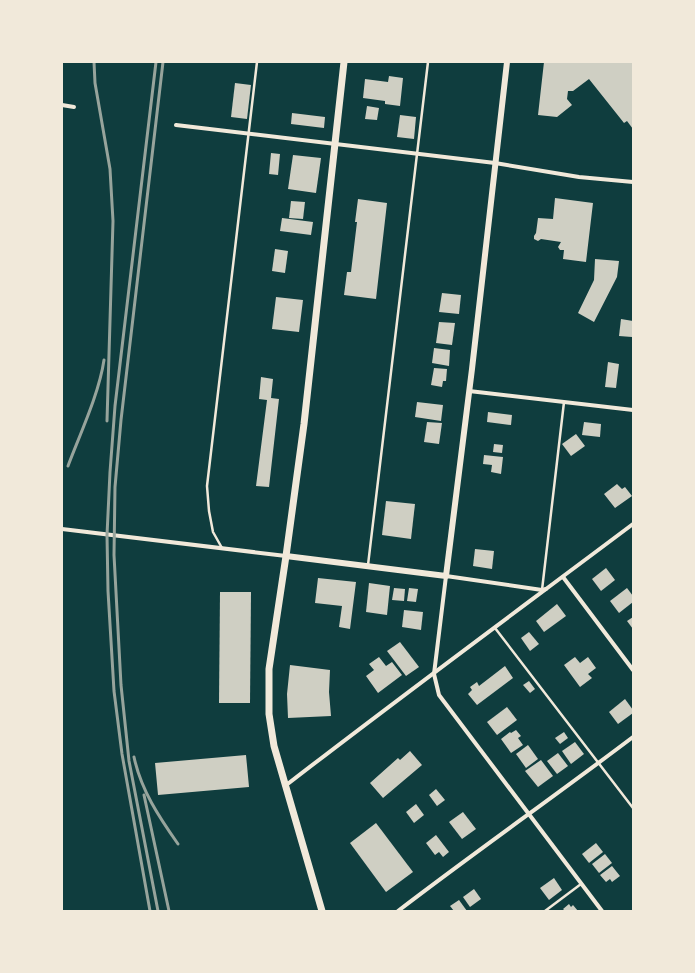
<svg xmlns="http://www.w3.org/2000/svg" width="695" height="973" viewBox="0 0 695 973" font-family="'Asap Condensed',sans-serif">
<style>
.building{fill:#cfcfc3}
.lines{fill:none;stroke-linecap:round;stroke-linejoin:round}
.service{stroke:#f1e9da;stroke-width:2.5}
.minor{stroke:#f1e9da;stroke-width:4}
.tertiary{stroke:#f1e9da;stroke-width:6}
.secondary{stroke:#f1e9da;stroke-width:7}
.rail{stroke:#97a49c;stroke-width:3}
</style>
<rect width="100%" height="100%" fill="#0f3d3e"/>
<g class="building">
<path d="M544,62H633V129L627,121L624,123L589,79L573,91H568L567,99L572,105L557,117L538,115Z"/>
<path d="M389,76L403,78L400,106L385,104V101L363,98L365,79L388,82Z"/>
<path d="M235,83L251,85L247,119L231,117Z"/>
<path d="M367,106L379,108L377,120L365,119Z"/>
<path d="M292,113L325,117L324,128L291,124Z"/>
<path d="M400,115L416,117L414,139L397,137Z"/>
<path d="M271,153L280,154L278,175L269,174Z"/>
<path d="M293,155L321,158L316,193L288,189Z"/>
<path d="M555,198L593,203L586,262L563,259L564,250H560L558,247L561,242L541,239L538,241L534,239V236L536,233L538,218L553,219Z"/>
<path d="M358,199L387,203L376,299L344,295L347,272H351L357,222H355Z"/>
<path d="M291,201L305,202L303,219L289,218Z"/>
<path d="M282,218L313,222L311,235L280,231Z"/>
<path d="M275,249L288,251L285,273L272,271Z"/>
<path d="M595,259L619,261L617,277L594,322L578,313L594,280Z"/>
<path d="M442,293L461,295L459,314L439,312Z"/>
<path d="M276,297L303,300L299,332L272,329Z"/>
<path d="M621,319L633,321L632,337L619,336Z"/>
<path d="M439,322L455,323L452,345L436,343Z"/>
<path d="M434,348L450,350L449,366L432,363Z"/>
<path d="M608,362L619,364L616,388L605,387Z"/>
<path d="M434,368L447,369L446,381H443L442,387L431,385Z"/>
<path d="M261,377L273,379L271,398L279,399L269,487L256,486L267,400L259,399Z"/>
<path d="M417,402L443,405L441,421L415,417Z"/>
<path d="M488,412L512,415L511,425L487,422Z"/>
<path d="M427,422L442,423L439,444L424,442Z"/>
<path d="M584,422L601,424L600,437L582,435Z"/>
<path d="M576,434L585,446L571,456L562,444Z"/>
<path d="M494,444L503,445L502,453L493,452Z"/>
<path d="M484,455L503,457L501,474L491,472L492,465L483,464Z"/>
<path d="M617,484L622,489L625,487L632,496L615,508L604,494Z"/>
<path d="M386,501L415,504L411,539L382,535Z"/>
<path d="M475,549L494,551L492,569L473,566Z"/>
<path d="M606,568L615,580L601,591L592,579Z"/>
<path d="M318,578L356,582L350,629L339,627L342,606L315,603Z"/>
<path d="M369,583L390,586L387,615L366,612Z"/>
<path d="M394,588L405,589L404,601L392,600Z"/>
<path d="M409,588L418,589L416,602L407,601Z"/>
<path d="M627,588L633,596V602L619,613L610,601Z"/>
<path d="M220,592H251L250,703H219Z"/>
<path d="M557,604L566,616L544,632L536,621Z"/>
<path d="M404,610L423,612L421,630L402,627Z"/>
<path d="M633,617V629L627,621Z"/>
<path d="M529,632L539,644L530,651L521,638Z"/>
<path d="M400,642L419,667L406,676L387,651Z"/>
<path d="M379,657L386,666L392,662L402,675L378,693L366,676L374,670L369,664Z"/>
<path d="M575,657L580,663L588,657L596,668L588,674L592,678L580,687L564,665Z"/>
<path d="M290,665L330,670L329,692L331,716L288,718L287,694Z"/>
<path d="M505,666L513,678L477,705L468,694L472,690L470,687L477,682L479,686Z"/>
<path d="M529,681L535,689L530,693L523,685Z"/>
<path d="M625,699L633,710V713L618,724L609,712Z"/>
<path d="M507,707L517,720L497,735L487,722Z"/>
<path d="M516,730L521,736L518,738L523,745L511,753L501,739L510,732L511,733Z"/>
<path d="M564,732L568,738L560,744L555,738Z"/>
<path d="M575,742L584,754L571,764L562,751Z"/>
<path d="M528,745L538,759L526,768L516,754Z"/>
<path d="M410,751L422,765L383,798L370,783L398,758L400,760Z"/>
<path d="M558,753L568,766L557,774L547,761Z"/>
<path d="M246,755L249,787L158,795L155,763Z"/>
<path d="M541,760L553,776L538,787L525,771Z"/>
<path d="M436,789L445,800L437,806L429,795Z"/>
<path d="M416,804L424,815L414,823L406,812Z"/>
<path d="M463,812L476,829L462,839L449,822Z"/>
<path d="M376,823L413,872L386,892L350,843Z"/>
<path d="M436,835L449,852L443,857L439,852L435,855L426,843Z"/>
<path d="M596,843L603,852L589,863L582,854Z"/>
<path d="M605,854L612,863L599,873L592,864Z"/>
<path d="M612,866L620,876L612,882L610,879L606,882L600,875Z"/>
<path d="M554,878L562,890L549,900L540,888Z"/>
<path d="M474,889L481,899L470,907L463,897Z"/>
<path d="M459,900L467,911H454L450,906Z"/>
<path d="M569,904L571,907L573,905L578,911H565L563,909Z"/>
</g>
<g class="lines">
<g class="service">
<path d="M222,548L213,532L209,511L207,486L257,62"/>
<path d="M368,565L428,62"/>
<path d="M542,590L564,402"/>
<path d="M495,628L633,808"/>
<path d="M545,911L581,884"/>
</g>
<g class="minor">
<path d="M62,105L74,107"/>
<path d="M176,125L495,163L579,177L633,182"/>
<path d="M469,391L633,410"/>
<path d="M62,529L286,556"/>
<path d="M563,577L633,670"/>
<path d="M546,589L542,590L446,576L434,674L439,695L602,911"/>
<path d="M285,786C400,697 517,611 633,524"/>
<path d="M398,911C475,852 555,796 633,737"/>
</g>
<path class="tertiary" d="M286,556L446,576L472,369L507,62"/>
<path class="secondary" d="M322,911L274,746L269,714V669L286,556L304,424L344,62"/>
<g class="rail">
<path d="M94,62L95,83L110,169L113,221L107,421"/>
<path d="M68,466C80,434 99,394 104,360"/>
<path d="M134,757C141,790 159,817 178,844"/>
<path d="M144,795L169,911"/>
<path d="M150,911L122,754L114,691L108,591L107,535L110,472L115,406L156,62"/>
<path d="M158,911L129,761L121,685L114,555L115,487L121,420L163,62"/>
</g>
</g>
<rect width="695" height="973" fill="none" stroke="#f1e9da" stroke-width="126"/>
</svg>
